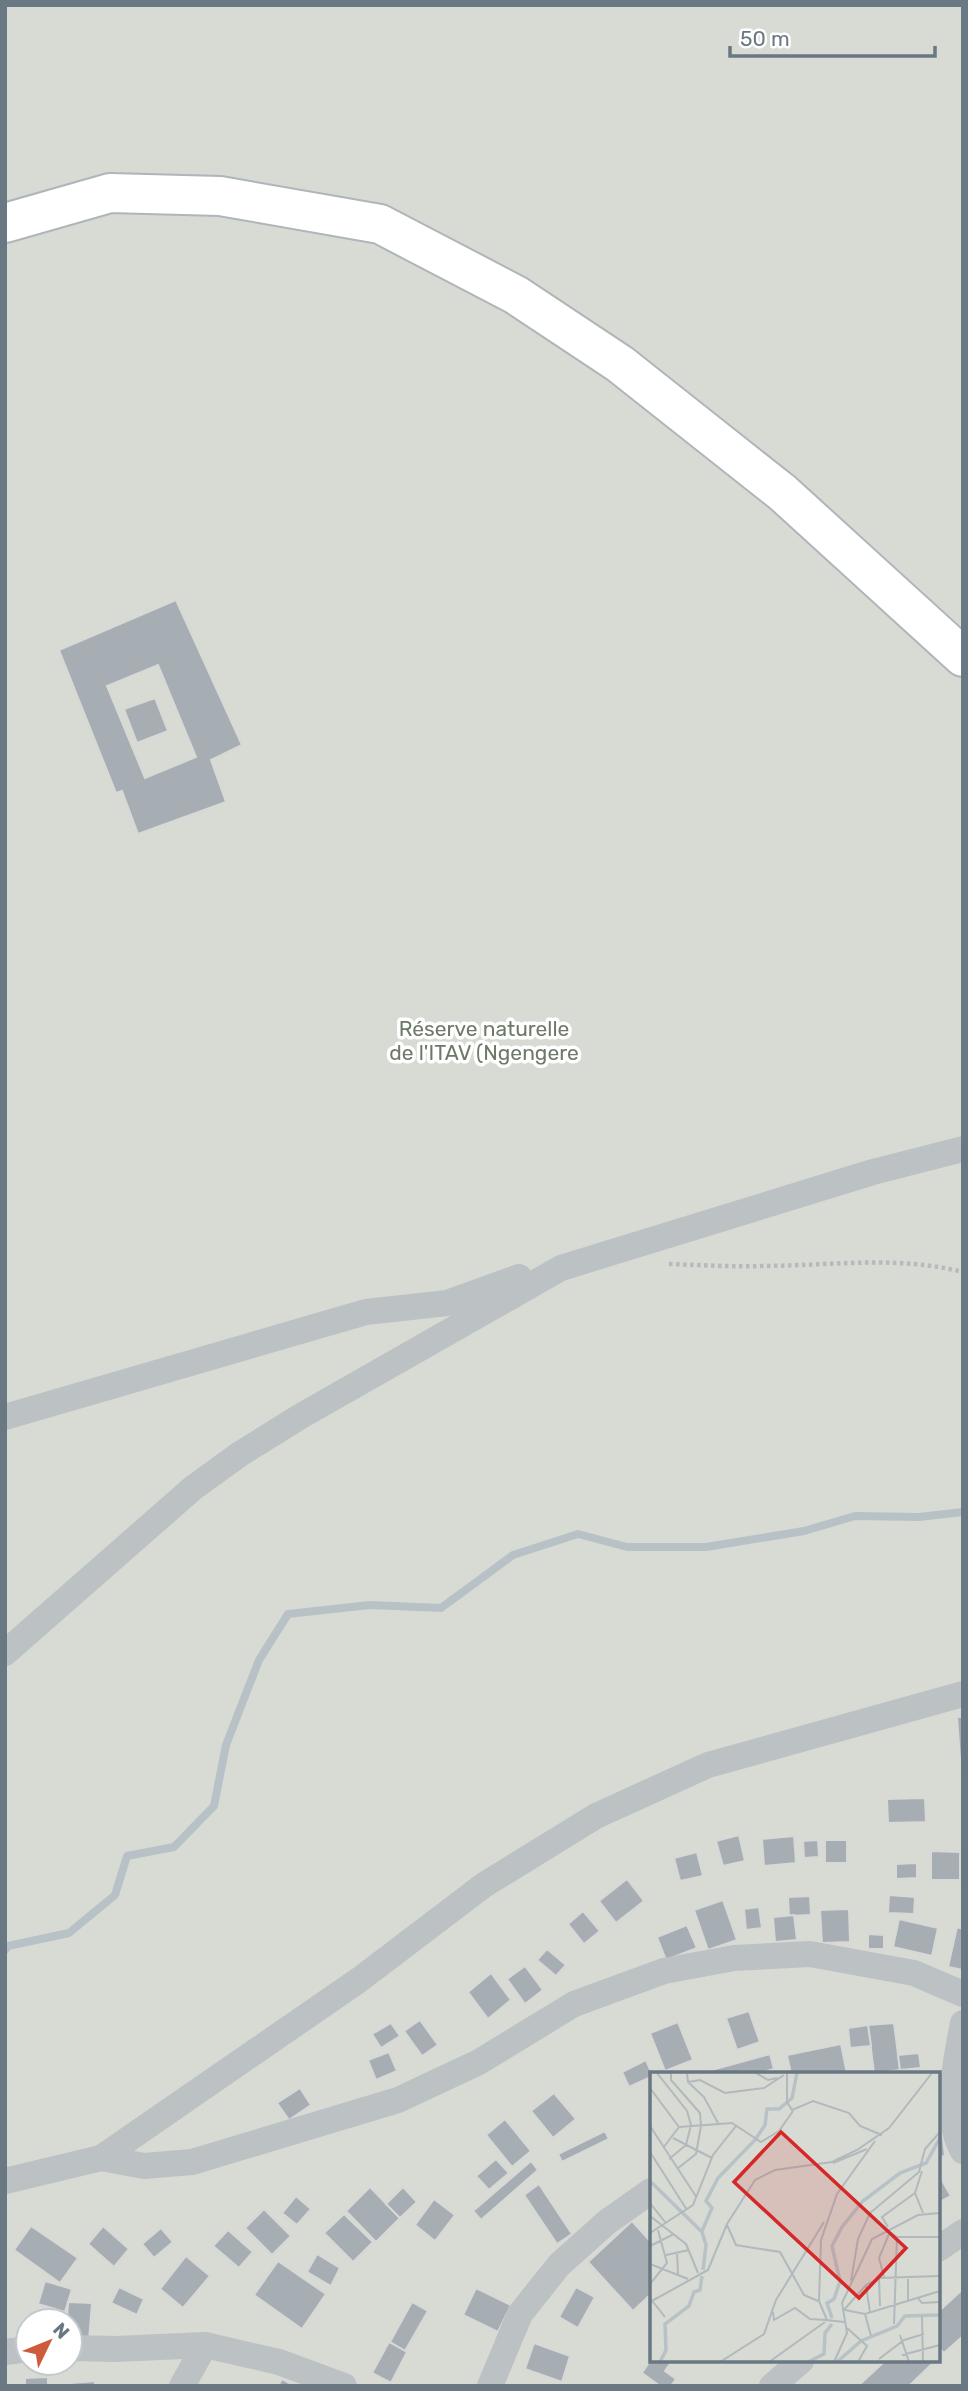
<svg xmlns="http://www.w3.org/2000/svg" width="968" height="2391" viewBox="0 0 968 2391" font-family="Rubik,sans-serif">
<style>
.green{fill:#d7dbd4;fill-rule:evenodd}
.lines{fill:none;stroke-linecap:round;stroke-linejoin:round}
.stream{stroke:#b8c2c6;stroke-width:8}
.building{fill:#a6adb3;stroke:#d8d8d7;stroke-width:2;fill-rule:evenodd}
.secondary-casing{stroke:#afb5b9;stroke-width:42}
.path{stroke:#b7babc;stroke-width:4.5;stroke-dasharray:3.5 3.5;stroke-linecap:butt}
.street{stroke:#bcc1c4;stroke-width:26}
.secondary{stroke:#fff;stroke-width:38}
.labels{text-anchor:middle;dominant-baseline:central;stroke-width:7;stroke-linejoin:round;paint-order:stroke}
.park-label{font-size:21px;fill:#6c7a67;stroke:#fff}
.inset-river{fill:none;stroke:#b8c2c6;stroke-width:3.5}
.inset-road{fill:none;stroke:#b1b9bc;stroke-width:2}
.view{fill:#d62828;fill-opacity:0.15;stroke:#d62828;stroke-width:3.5}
.inset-edge{fill:none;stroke:#697882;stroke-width:3.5}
</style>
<rect width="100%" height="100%" fill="#f7f7f4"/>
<path class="green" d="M5,5H963V2386H5ZM651,2074H938V2361H651ZM28,2321H70V2363H28Z"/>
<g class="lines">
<path class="stream" d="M5,1950L8,1946L69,1933L115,1895L127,1856L174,1847L214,1806L226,1745L259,1660L288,1614L370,1605L441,1608L513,1555L578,1534L627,1547H706L804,1531L855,1516L919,1517L963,1512"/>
</g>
<g class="building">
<path d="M176,600L242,745L211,760L226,802L138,834L122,791L116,793L59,650ZM158,665L196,757L145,778L107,686Z"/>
<path d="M155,698L168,731L137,743L124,709Z"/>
<path d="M957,1717H963V1772H961Z"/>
<path d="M925,1798L926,1822L888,1823L887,1799Z"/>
<path d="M739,1835L745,1861L723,1866L716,1841Z"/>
<path d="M794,1836L796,1863L764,1866L762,1839Z"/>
<path d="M818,1840L819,1857L804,1858L803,1841Z"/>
<rect x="825" y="1840" width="22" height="23"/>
<path d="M931,1851L960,1852V1880H931Z"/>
<path d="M697,1852L703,1876L680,1881L674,1858Z"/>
<path d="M917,1863V1878L896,1879V1864Z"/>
<path d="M627,1879L644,1901L616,1923L599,1901Z"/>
<path d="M889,1895L915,1897L914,1914L888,1913Z"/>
<path d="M810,1896L811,1915L789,1916L788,1897Z"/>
<path d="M723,1900L737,1940L708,1950L694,1910Z"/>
<path d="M759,1907L762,1928L746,1930L744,1909Z"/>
<path d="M849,1909L850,1942L822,1943L820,1910Z"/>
<path d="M583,1911L600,1931L584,1944L568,1924Z"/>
<path d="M794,1915L797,1940L775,1942L773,1917Z"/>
<path d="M899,1919L938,1928L932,1956L893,1947Z"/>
<path d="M687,1925L697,1948L666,1960L657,1937Z"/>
<path d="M957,1927L963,1929V1970L948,1967Z"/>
<path d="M868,1934L884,1935V1949H868Z"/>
<path d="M547,1949L566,1965L556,1976L537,1960Z"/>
<path d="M525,1966L543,1990L525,2004L507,1979Z"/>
<path d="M491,1973L511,2000L488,2019L468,1992Z"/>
<path d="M749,2011L760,2042L737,2050L726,2018Z"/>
<path d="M420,2020L438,2045L422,2056L404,2031Z"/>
<path d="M678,2022L693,2060L665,2071L650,2033Z"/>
<path d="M391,2023L400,2036L381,2048L372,2034Z"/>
<path d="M894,2023L900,2070L874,2073L868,2025Z"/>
<path d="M868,2025L871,2046L850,2048L848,2028Z"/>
<path d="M841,2044L847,2074H791L787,2055Z"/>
<path d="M389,2052L397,2071L376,2080L368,2060Z"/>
<path d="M919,2053L921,2068L900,2070L898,2055Z"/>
<path d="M770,2054L774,2069L756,2074H697Z"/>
<path d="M646,2060L652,2074L651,2077L629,2087L622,2072Z"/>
<path d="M300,2088L311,2105L289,2120L277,2103Z"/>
<path d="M554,2093L576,2119L553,2138L531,2111Z"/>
<path d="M938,2093L945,2156L938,2157Z"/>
<path d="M505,2119L531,2151L512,2167L486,2135Z"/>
<path d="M605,2131L609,2139L562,2162L558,2154Z"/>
<path d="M496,2159L509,2173L489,2190L476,2176Z"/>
<path d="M531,2161L538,2170L481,2220L473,2211Z"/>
<path d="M940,2177L951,2196L938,2203V2178Z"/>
<path d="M539,2184L572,2234L557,2244L524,2195Z"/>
<path d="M370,2187L400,2218L376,2242L346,2211Z"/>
<path d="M403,2187L417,2202L400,2218L386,2204Z"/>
<path d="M296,2196L311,2209L297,2225L282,2213Z"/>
<path d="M434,2199L455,2215L435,2241L415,2225Z"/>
<path d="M264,2209L291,2236L272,2255L245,2228Z"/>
<path d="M344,2214L373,2242L353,2262L324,2233Z"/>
<path d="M632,2221L651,2242V2294L633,2311L588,2262Z"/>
<path d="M31,2226L78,2258L60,2283L14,2250Z"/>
<path d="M103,2226L129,2249L114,2267L88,2244Z"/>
<path d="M161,2228L173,2242L154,2258L142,2244Z"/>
<path d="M228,2230L253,2252L239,2268L213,2246Z"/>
<path d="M317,2254L340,2268L331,2286L307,2272Z"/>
<path d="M186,2256L210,2276L183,2308L160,2289Z"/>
<path d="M278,2261L326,2294L302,2329L254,2295Z"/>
<path d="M45,2281L72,2289L65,2312L38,2304Z"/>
<path d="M119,2287L144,2299L137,2315L111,2303Z"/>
<path d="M576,2287L595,2297L578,2328L559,2317Z"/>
<path d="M476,2288L511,2305L498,2332L463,2315Z"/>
<path d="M963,2289V2336L944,2353L938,2347V2312Z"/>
<path d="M68,2302L92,2303L89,2340L70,2339V2321H67Z"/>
<path d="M412,2302L428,2311L405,2351L390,2342Z"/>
<path d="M389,2342L407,2352L391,2383L372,2373Z"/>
<path d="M534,2343L570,2356L562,2382L525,2369Z"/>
<path d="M651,2359V2361H672L665,2371L676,2379L671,2386H660L642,2373Z"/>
<path d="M885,2361H935L909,2386H858Z"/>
<path d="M48,2377V2386H25V2378Z"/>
<path d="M282,2379L294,2386H278Z"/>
<path d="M95,2381V2386H59V2384Z"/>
</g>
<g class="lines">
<g class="secondary-casing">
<path id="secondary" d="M5,223L110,193L220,196L380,224L516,295L620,364L783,493L963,657"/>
</g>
<path class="path" d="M669,1264C700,1265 730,1267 760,1266C828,1266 896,1255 963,1272"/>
<g class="street">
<path d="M5,1417L366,1312L447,1303L519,1277"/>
<path d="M5,1653L193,1488L240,1454L301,1416L561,1268L873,1172L963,1149"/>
<path d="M963,2023C956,2059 943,2119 963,2151"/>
<path d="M101,2158L144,2166L192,2162L398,2100L479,2062L574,2004L664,1971L734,1958L810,1954L914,1973L963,1994"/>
<path d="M5,2181L101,2158L359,1980L484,1885L596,1816L708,1765L963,1694"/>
<path d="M938,2249L963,2232"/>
<path d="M70,2348L116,2349L205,2345L279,2362L344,2386"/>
<path d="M5,2352L28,2349"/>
<path d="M182,2386L205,2345"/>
<path d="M490,2386L520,2314L559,2265L607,2222L651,2191"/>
<path d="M772,2386L801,2361"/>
</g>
<use href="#secondary" class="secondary"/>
</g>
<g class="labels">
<g class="park-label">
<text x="484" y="1028">Réserve naturelle<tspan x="484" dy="24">de l'ITAV (Ngengere</tspan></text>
</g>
</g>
<g transform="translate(650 2072)">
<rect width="290" height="290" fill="#f7f7f4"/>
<path d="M0,1H290V290H0Z" fill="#d7dbd4"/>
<path class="inset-river" d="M0,109L52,160L56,173L53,198M52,159L62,136L56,129L68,106L105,68L115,53L117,37H129L142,26L147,1M182,246L177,231L184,227L190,209L182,174L192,155L213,129L250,101L276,91L290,66M10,290L16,278L15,252L39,234L44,220L50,218L52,204M158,290L174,282L175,261L182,252M187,290L211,269L247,254L255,244L290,243"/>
<path class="inset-road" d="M7,1L37,39L41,53L36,73L19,87M21,1V8L50,41L51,54L46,82L27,97M37,1L38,10L54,25L69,53M106,1L118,8L127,6M137,1V30L142,38L163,29L199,41L210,54L232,63M38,10L50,8L75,21L114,16L134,3M0,16L29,55M0,54L47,126M29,55L82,51L111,70L129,59L143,39M23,66L62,86M13,76L29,55M0,80L37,138M183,91L217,77M265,121L273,141M0,131L15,150M0,144L36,172L48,201M77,153L86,173L130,180L154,223L168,229M238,155L232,145L265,121L272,99M235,157L247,165H290M0,161L43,133L63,83L86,54M0,174L24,162M27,180L28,202M16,183L39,178M0,192L38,207M258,204V228M234,205L229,186L239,162M229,206L230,234M201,209L208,167L220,141L269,100L275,77L290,60M0,212L17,191L8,158M216,214L220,240M0,226L15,245M268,226L272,231L290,230M0,230L58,198L77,152L105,108L125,98L182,90L207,78L239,56L282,1M195,238L215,242L290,219M193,239L216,213L229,206L290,204M123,240L124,248L145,236L160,247L177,248M215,242L221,264M272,244L273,290M194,250L177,248L169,229L171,168L187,122L225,69M244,252L247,165M197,256L217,274L208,290M250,263L259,290M252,283L290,273M229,287L254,268L274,262M70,290L114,262L126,228L174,150M119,290L175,250M184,290L197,261L192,231L222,167L268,143L290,141"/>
<path class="view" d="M131,60L256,176L209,226L84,110Z"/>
<rect width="290" height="290" class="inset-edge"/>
</g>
<rect width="968" height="2391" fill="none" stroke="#697882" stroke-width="14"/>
<g transform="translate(49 2342) rotate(47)"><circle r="33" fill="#ffffff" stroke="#c3c9cd" stroke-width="2"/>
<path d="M0-5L12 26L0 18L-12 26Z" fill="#cf5b3d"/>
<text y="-10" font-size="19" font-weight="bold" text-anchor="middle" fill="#697882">N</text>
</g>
<path d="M730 46v10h205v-10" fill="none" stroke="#697882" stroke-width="3.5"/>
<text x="740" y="46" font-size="21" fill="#697882" stroke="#ffffff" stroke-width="5" paint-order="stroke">50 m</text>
</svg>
